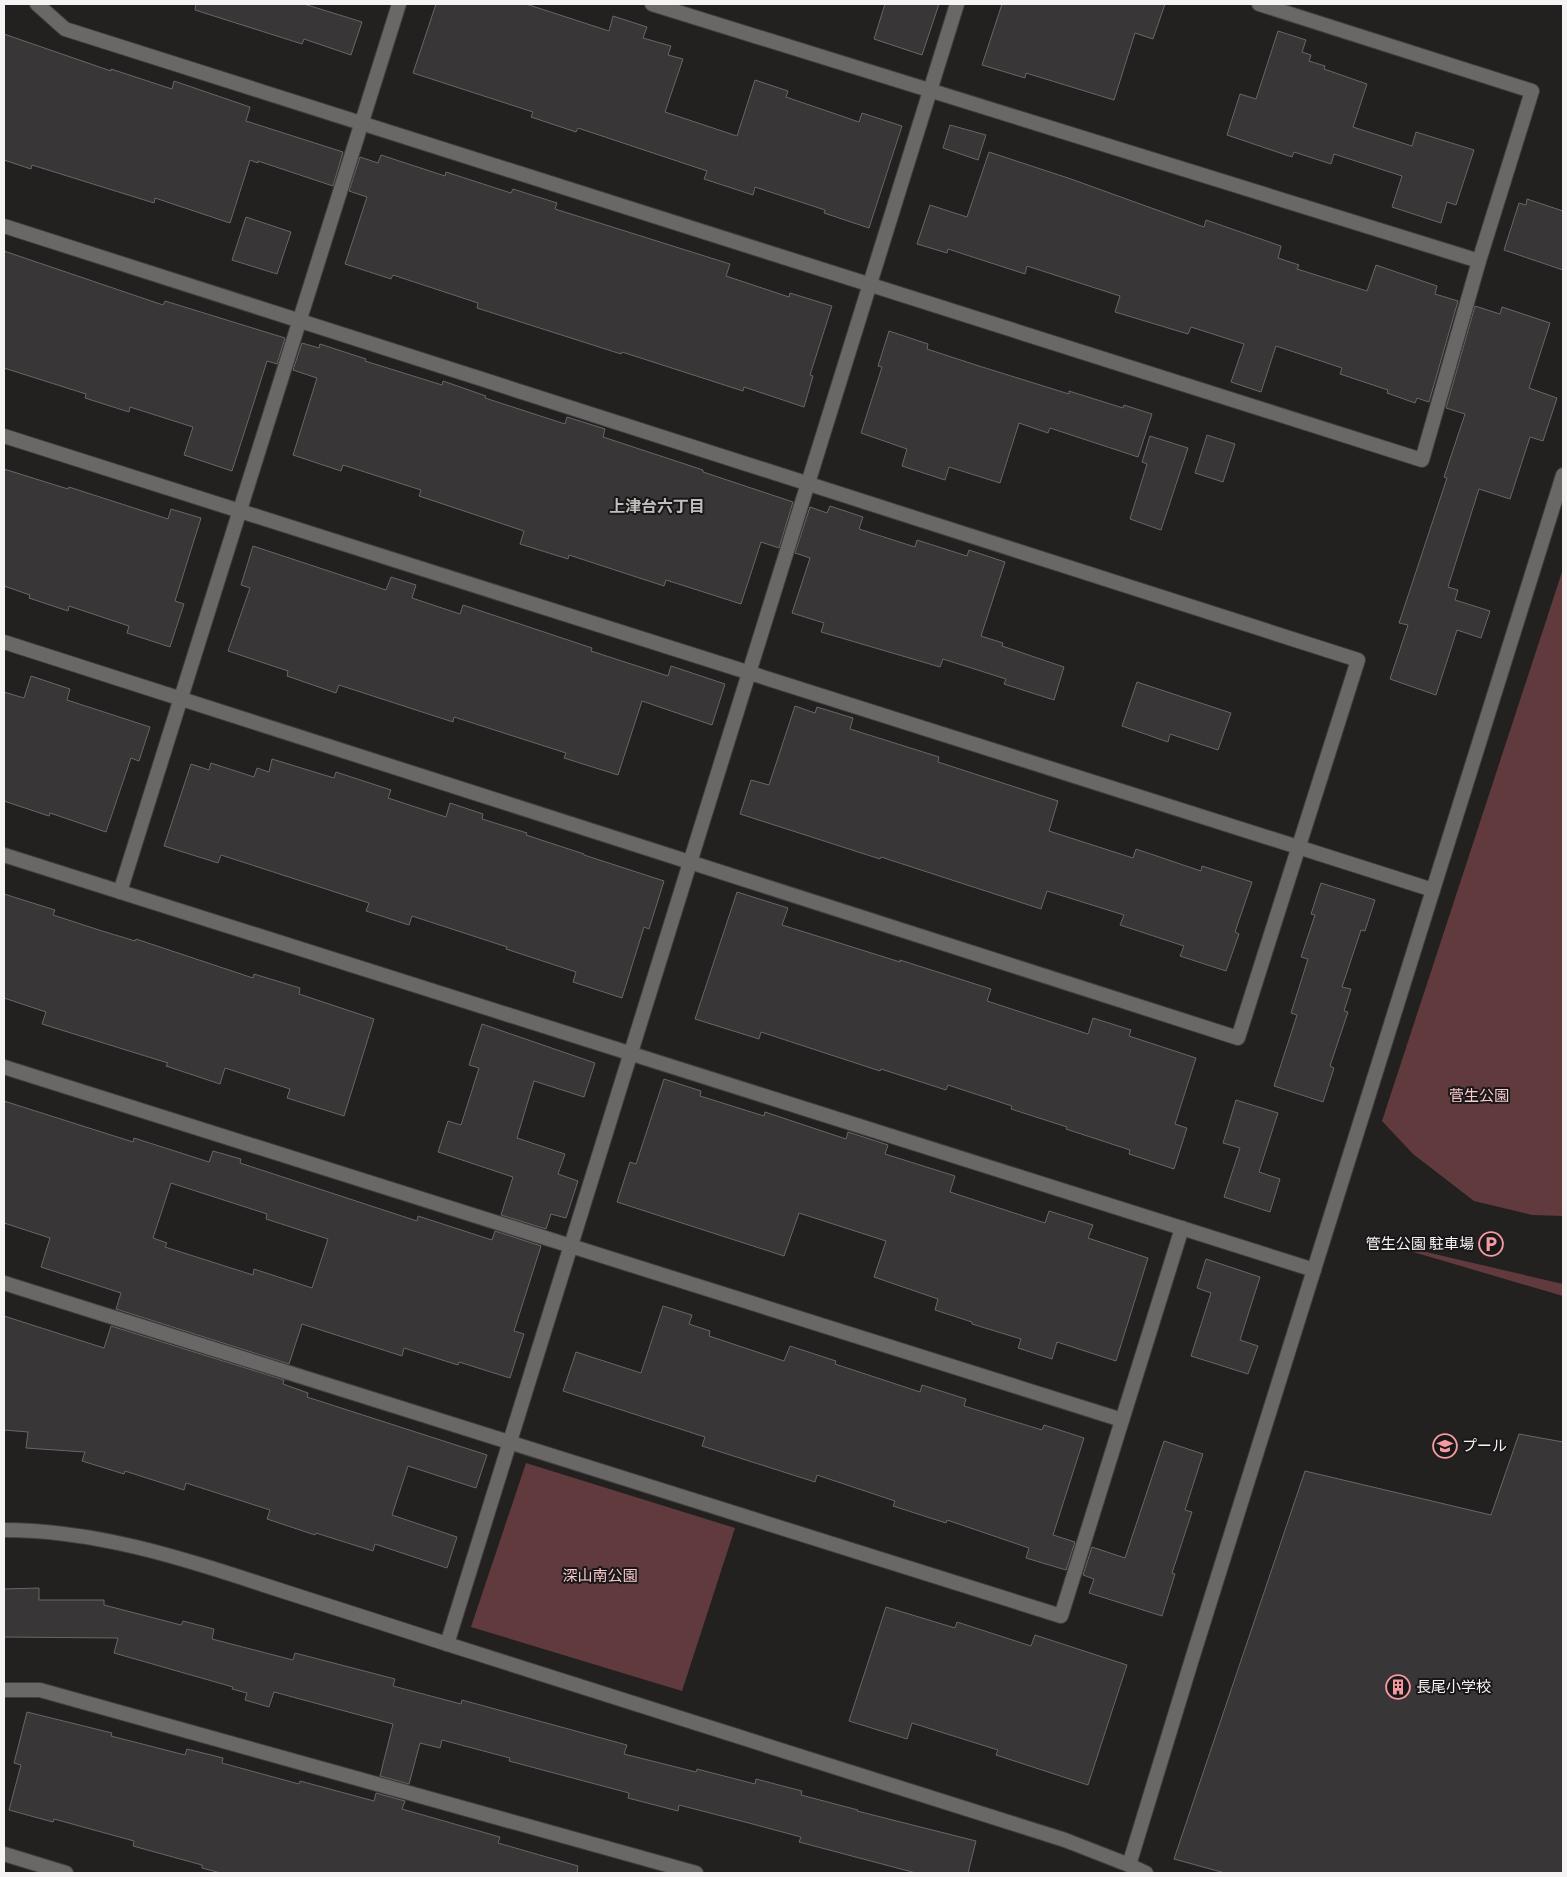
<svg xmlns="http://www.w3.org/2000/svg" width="1567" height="1877" viewBox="0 0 1567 1877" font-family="Signika,'Noto Sans JP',sans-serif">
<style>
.green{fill:#613a3d}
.building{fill:#383636;stroke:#696666;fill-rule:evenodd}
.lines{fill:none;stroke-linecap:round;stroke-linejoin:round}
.minor-casing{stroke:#3f3d3d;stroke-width:16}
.tertiary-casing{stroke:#3f3d3d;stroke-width:16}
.minor{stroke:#6a6767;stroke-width:14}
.tertiary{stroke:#6a6767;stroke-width:14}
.labels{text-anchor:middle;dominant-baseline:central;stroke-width:4;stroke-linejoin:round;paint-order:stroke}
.park-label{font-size:15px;fill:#fac9cc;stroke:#191717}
.poi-label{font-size:15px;fill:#f5f3f3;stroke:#191717;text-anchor:start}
.neighbourhood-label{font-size:16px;font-weight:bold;fill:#c1bebe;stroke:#191717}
</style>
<rect width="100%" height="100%" fill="#232020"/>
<g class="green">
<path d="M1563,569V1216L1532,1215L1474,1201L1413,1154L1382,1121Z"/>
<path d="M1362,1237L1563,1284V1296Z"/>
<path d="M526,1463L735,1528L682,1691L471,1627Z"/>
</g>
<g class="building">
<path d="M196,4H304L362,22L351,55L304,39L302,44L195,10Z"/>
<path d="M436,4H526L609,31L613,16L647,27L643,38L671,46L668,55L683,59L665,112L737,136L755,80L788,91L786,97L859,122L862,113L902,126L869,228L824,213L825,210L755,187L753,195L704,179L707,171L578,128L576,132L531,117L533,112L413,73Z"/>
<path d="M885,4H939L922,55L874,39Z"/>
<path d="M1002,4H1165L1153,39L1135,33L1114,100L1026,73L1025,78L982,65Z"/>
<path d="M1278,31L1306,40L1302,52L1311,55L1309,61L1325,66L1324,69L1367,84L1353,127L1412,146L1416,132L1474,150L1456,205L1447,202L1441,223L1392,207L1402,176L1334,154L1331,164L1294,152L1292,157L1227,135L1240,94L1256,99Z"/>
<path d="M4,34L111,71V69L172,89L174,81L250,107L246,121L343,152L333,186L258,161V163L250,160L230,223L155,198L154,203L32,165L31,169L4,160Z"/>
<path d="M950,125L986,135L978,160L943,148Z"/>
<path d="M989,152L1071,179L1204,227L1206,220L1281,246L1278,258L1299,265L1297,269L1367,291L1376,265L1437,286L1435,294L1458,301L1429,402L1417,398L1415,403L1387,393L1388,390L1340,374L1342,368L1276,346L1261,392L1231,382L1244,344L1191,327L1188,334L1115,312L1120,296L1027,266L1025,274L948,249L947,253L917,244L930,205L967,217Z"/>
<path d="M381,155L445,176L446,172L511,193L513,189L557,203L555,209L730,264L726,276L789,297L790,293L832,306L810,375L813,376L804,407L744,387L743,391L622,352L621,354L477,308L478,303L393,275L391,279L345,264L367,197L349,191L360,157L378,163Z"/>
<path d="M1527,199L1563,211V270L1504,250L1519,203L1526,205Z"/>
<path d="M246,217L291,232L277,274L232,260Z"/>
<path d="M4,251L163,305L165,301L285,338L277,364L267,361L232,471L184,455L193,427L130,407L129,412L85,398L86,394L4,368Z"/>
<path d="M1475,306L1500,314L1502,307L1550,323L1529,388L1557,398L1543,441L1530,437L1510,499L1479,489L1448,587L1458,590L1455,600L1490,611L1481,638L1457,630L1436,695L1390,679L1408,625L1399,623L1447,478L1444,477L1465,414L1446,408Z"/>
<path d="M889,331L928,344L927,349L979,366L1069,394V391L1123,408L1124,405L1152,414L1138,457L1050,428L1048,433L1019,423L1000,483L949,467L945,480L902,466L907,449L861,433L882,367L878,366Z"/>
<path d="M302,343L319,348L320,344L366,359L365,361L442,385L443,381L486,396L485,398L565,424L567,417L605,429L603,437L703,470V472L793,502L779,548L761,542L741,604L666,580L664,586L569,555L568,559L520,544L524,531L419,496L421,490L343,465L341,471L293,455L317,378L293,370Z"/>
<path d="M1207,435L1235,444L1223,482L1195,473Z"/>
<path d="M1150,436L1188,448L1161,530L1130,519L1147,464L1142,462Z"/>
<path d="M4,469L68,489L69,487L168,519L171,509L201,518L175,601L184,604L170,647L127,633L129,626L69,606L68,611L29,598L30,595L4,586Z"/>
<path d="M830,506L863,517L859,529L915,547L917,540L967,556L969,550L1005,562L981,636L1003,643L1002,646L1064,667L1054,700L1004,684L1006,679L943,659L940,667L821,632L824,623L792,613L810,558L795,553L810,507L827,513Z"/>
<path d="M253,546L386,590L391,577L416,585L412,598L460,614L463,605L592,648L591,651L668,676L671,666L725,684L712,725L642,701L618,775L564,758L566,753L454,717L453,722L339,685L336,693L287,676L288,671L228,651L250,588L241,585Z"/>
<path d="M31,676L70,689L67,700L150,727L139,761L131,758L106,832L50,813L49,816L4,801V692L24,698Z"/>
<path d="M1137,682L1231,713L1218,750L1170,734L1168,742L1122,726Z"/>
<path d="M795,706L815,713L817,707L853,718L850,729L939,757L938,762L1058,801L1049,831L1133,858L1136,849L1201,871L1202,866L1252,882L1235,932L1239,934L1226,971L1180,956L1184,946L1120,925L1124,915L1047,891L1041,909L881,857L880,859L740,814L751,780L769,785Z"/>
<path d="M272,759L334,778L336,772L391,790L388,798L446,817L450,803L483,814L482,819L527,833L526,835L584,854V855L664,881L649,929L644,927L622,998L573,982L576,972L506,949L507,947L412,916L409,925L366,911L369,903L221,855L218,863L164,846L191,764L209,770L211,763L254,777L257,768L269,772Z"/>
<path d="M1321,883L1375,900L1365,931L1361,930L1342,987L1351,989L1344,1011L1348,1012L1330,1066L1334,1068L1323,1102L1274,1086L1297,1015L1291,1013L1308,959L1301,957L1315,915L1311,914Z"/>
<path d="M737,892L788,908L782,925L900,962V960L991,989L987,1001L1088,1034L1093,1018L1131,1030L1129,1036L1196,1058L1175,1124L1187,1128L1174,1169L1129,1154L1130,1150L1066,1129L1067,1127L1011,1109L1012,1106L948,1085L946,1090L881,1069L880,1071L761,1032L759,1039L695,1019Z"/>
<path d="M4,894L55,910L53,915L99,930L135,941L136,939L253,978L254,974L300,988L299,994L374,1019L344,1116L287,1098L290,1089L225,1068L220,1084L166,1066L168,1063L42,1024L46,1012L4,998Z"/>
<path d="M482,1024L595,1063L584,1097L534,1081L517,1138L565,1154L558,1174L578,1181L566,1218L551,1214L546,1229L501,1215L513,1177L438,1152L448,1121L461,1125L479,1068L469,1065Z"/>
<path d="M664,1079L701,1091L700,1096L764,1116L765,1112L846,1139L848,1132L888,1145L885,1154L955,1176L950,1192L1045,1223L1049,1211L1093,1225L1088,1238L1148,1258L1116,1361L1057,1342L1052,1359L1018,1348L1021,1339L972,1324V1322L935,1310L938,1299L874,1277L886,1241L799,1213L784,1256L617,1202L630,1162L636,1164Z"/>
<path d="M1236,1100L1278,1113L1259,1172L1280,1179L1270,1212L1224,1197L1240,1148L1223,1143Z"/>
<path d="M4,1101L133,1142L134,1138L209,1162L213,1151L241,1159L240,1163L417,1221L418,1216L492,1240L495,1231L541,1246L514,1331L524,1334L510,1378L459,1362L458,1365L404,1348L402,1356L302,1324L289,1364L116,1309L121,1293L41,1267L50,1238L4,1223ZM171,1183L267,1214L266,1219L328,1239L312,1288L254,1269L253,1275L165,1247L167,1243L153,1238Z"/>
<path d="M1206,1259L1260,1277L1240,1340L1258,1346L1248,1374L1191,1356L1211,1293L1197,1288Z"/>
<path d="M663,1306L692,1315L689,1324L710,1331L709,1336L784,1361L790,1346L836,1361L835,1364L920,1392L922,1385L966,1399L964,1406L1042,1430L1044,1425L1084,1438L1053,1535L1075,1542L1066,1570L1026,1558L1029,1548L947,1520L946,1523L893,1506L895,1501L817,1475L815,1482L702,1446L705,1437L563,1391L576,1352L641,1373Z"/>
<path d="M4,1316L104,1348L111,1326L284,1380L283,1384L308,1393L307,1397L487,1455L476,1488L408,1466L392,1515L457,1537L447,1568L375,1544L373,1551L316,1533L315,1535L267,1519L270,1510L186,1483L184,1490L125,1471L124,1474L82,1461L85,1452L26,1448L28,1432L4,1430Z"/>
<path d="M1519,1434L1563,1442V1873H1225L1174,1859L1305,1471L1491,1515Z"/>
<path d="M1164,1441L1203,1454L1185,1510L1192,1512L1172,1573L1175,1574L1162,1616L1089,1593L1094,1579L1083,1575L1092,1547L1125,1558Z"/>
<path d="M39,1588V1600H104V1605L181,1625L183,1621L214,1629L212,1639L293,1660L295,1653L395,1679L393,1686L461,1704L462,1700L627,1745L624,1754L696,1772L697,1769L755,1784L756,1779L802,1791L801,1795L858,1810L857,1811L976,1841L968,1873H916L799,1842L801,1837L745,1822L679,1805L678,1811L628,1798L629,1793L509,1761L510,1758L442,1740L440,1748L420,1743L409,1784L380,1776L393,1724L274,1692L269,1707L245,1700L247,1693L232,1689L233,1687L114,1653L118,1638L4,1637V1589Z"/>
<path d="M886,1607L955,1628L957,1622L1031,1646L1035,1635L1127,1665L1088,1785L996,1755L998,1750L912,1723L907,1739L849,1721Z"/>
<path d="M27,1712L112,1733L111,1736L185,1755L187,1749L223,1758L222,1763L299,1784L300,1781L374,1801L376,1793L405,1801L402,1809L500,1837L498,1843L578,1866L577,1873H221L202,1868V1865L133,1846L134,1841L54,1819L53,1822L9,1810L21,1765L14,1763Z"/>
</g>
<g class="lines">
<g class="minor-casing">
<g id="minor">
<path d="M37,4L65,29L1422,460L1479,261L1532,91L1259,4"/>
<path d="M652,4L1479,261"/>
<path d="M4,226L1358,660L1238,1038L4,642"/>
<path d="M4,436L1433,890"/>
<path d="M4,855L1314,1270"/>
<path d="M120,892L399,4"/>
<path d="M4,1067L1122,1420"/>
<path d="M4,1283L1061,1616L1182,1228"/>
<path d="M447,1644L957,4"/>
<path d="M4,1690H40L696,1873"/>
<path d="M4,1854L66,1873"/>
<path d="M1129,1865L1146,1873"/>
</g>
</g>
<g class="tertiary-casing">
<path id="tertiary" d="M4,1530C93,1530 180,1557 264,1585C324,1604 384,1624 444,1643C651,1710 858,1774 1065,1840L1129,1865L1192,1659L1563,475"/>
</g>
<use href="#minor" class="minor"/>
<use href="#tertiary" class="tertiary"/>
</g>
<defs>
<g id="parking-ring" transform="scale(1.25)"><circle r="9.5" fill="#191717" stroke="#f49aa1" stroke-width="1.5"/><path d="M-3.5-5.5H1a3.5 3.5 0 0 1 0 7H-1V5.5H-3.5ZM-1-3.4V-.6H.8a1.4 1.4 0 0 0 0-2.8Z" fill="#f49aa1"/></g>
<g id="school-ring" transform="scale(1.25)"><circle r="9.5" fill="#191717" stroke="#f49aa1" stroke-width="1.5"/><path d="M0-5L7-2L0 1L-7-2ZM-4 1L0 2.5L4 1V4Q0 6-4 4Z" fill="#f49aa1"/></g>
<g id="building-ring" transform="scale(1.25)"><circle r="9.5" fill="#191717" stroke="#f49aa1" stroke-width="1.5"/><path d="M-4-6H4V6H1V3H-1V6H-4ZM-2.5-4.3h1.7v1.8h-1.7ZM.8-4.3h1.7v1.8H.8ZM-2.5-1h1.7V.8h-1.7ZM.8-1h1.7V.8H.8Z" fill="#f49aa1"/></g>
</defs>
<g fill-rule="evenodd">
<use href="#parking-ring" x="1491" y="1244"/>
<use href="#school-ring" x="1445" y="1446"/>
<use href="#building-ring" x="1398" y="1687"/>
</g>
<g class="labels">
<g class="park-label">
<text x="1479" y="1096">菅生公園</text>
<text x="600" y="1576">深山南公園</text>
</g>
<g class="poi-label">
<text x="1474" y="1244" text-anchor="end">管生公園 駐車場</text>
<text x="1462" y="1446">プール</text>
<text x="1416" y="1687">長尾小学校</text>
</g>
<g class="neighbourhood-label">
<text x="657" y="507">上津台六丁目</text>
</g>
</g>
<rect width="1567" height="1877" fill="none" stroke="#f5f3f3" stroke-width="10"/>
</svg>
